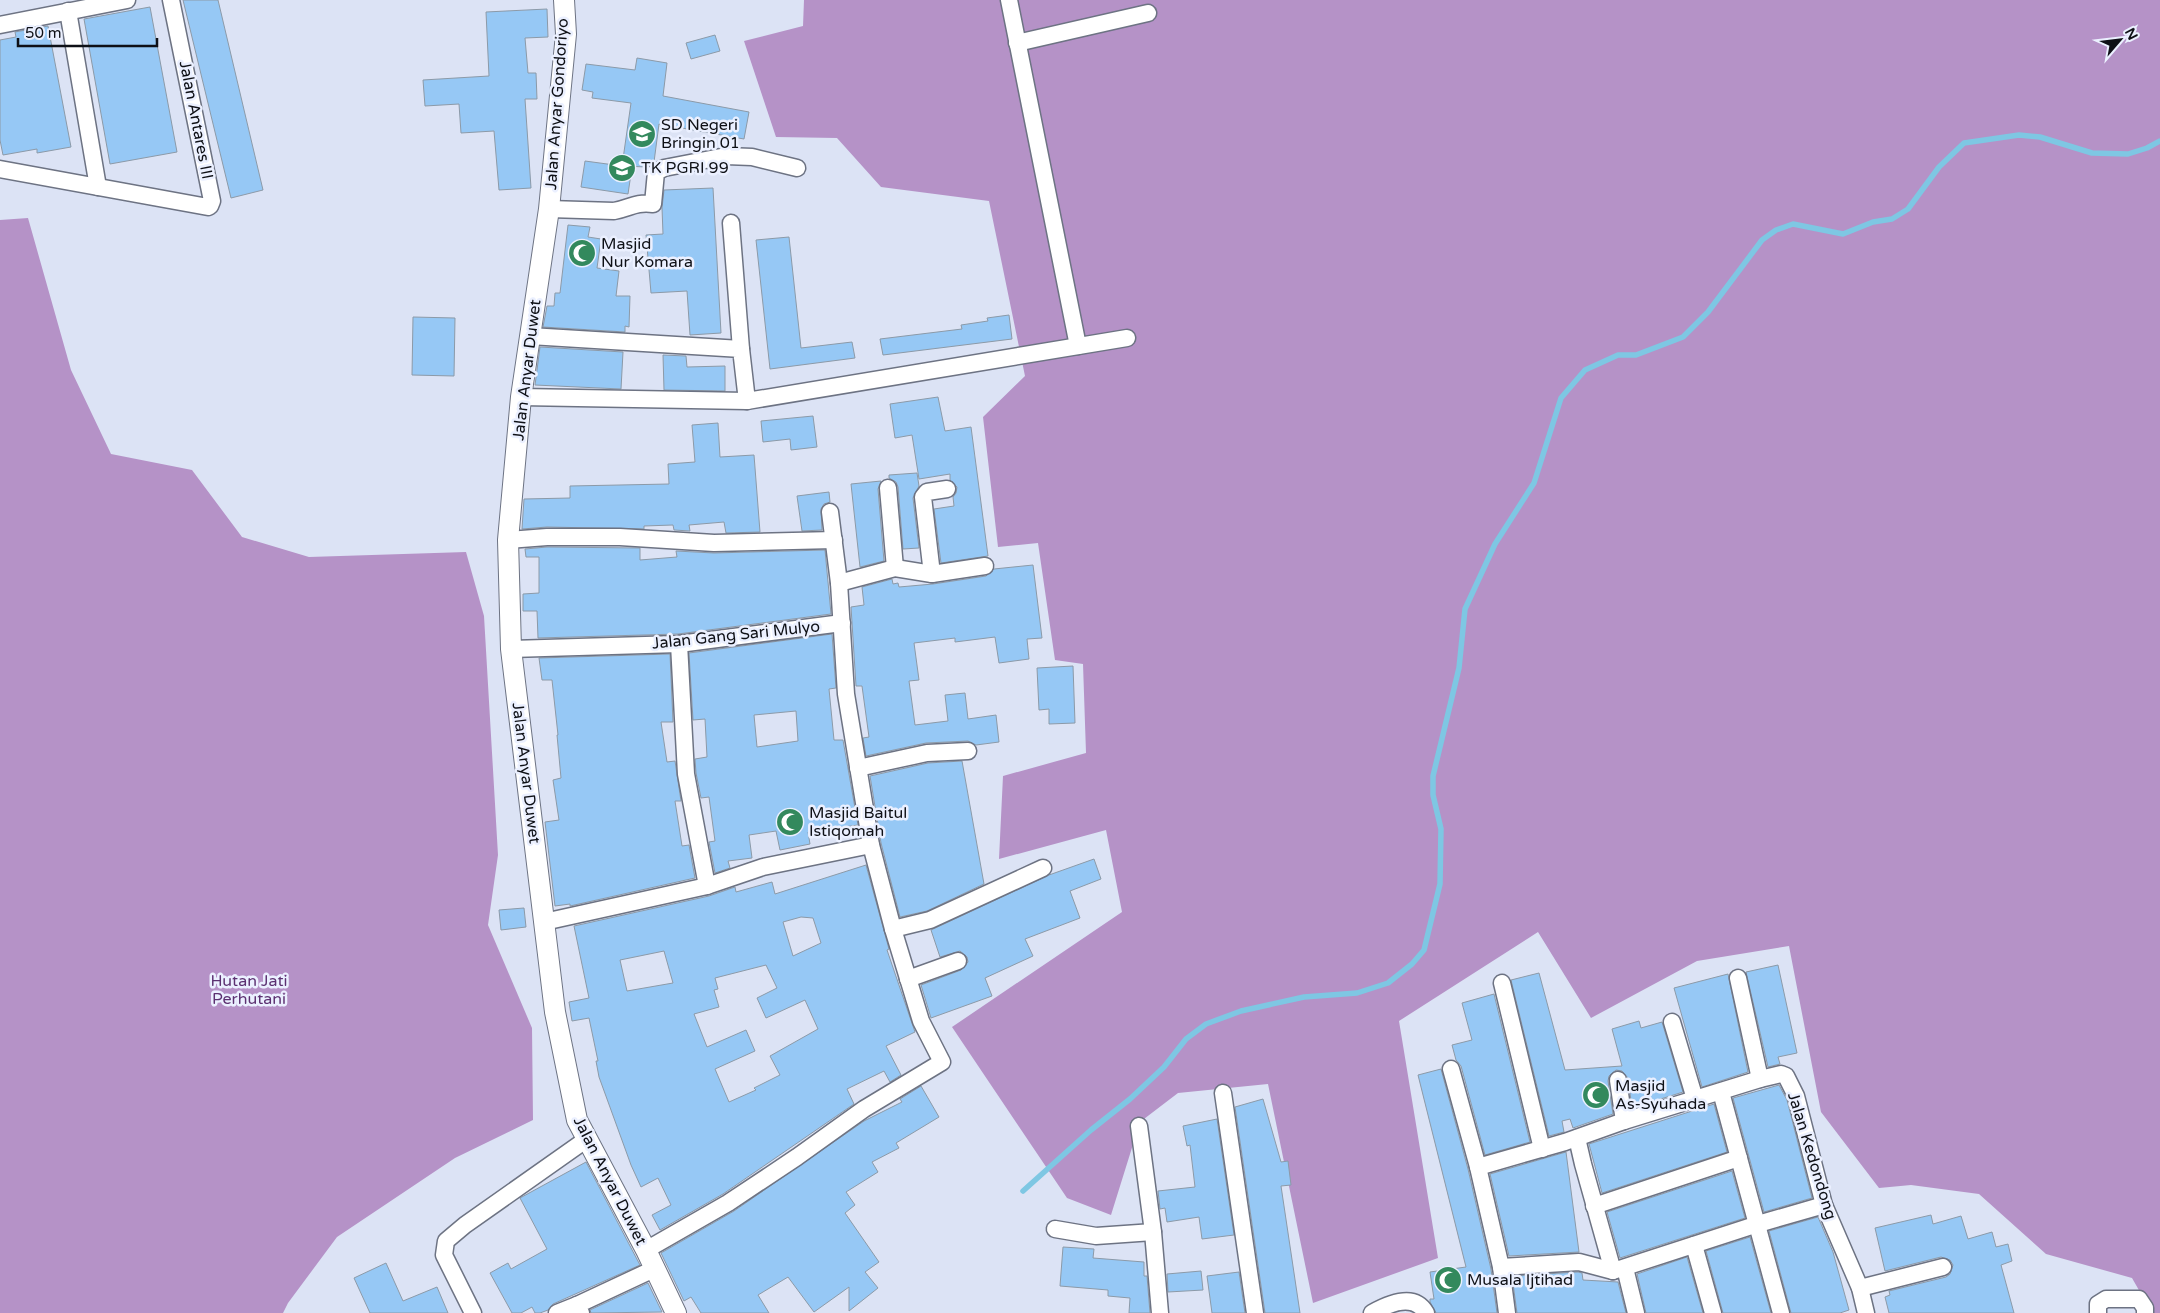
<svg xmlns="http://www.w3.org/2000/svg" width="2160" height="1313" viewBox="0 0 2160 1313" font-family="'Varela Round',sans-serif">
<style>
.forest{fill:#b592c7}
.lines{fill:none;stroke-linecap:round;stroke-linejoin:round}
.stream{stroke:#7ec7e3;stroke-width:5.5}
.building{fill:#96c8f5;stroke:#8c9aa8;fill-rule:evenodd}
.minor-casing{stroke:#6d7383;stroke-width:19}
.tertiary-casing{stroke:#6d7383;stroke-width:22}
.minor{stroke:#fff;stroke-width:16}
.tertiary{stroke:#fff;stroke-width:20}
.labels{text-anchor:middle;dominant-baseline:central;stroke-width:5;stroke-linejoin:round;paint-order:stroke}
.street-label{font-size:16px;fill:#0e1016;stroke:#ebf0ff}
.poi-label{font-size:16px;fill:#0e1016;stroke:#ebf0ff;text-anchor:start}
.park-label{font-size:16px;fill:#5c3071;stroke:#ebf0ff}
</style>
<rect width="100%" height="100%" fill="#dce3f5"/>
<g class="forest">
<path d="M804,0H2160V1313H2152L2132,1278L2046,1254L1979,1194L1911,1185L1879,1188L1821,1112L1789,946L1697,961L1591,1018L1538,932L1399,1021L1438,1258L1313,1303L1268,1084L1178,1093L1140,1122L1111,1215L1067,1198L952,1027L1122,912L1106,830L999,859L1003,776L1086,753L1083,664L1055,660L1038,543L998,547L983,417L1025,376L989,201L881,187L837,138L776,137L744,41L803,26Z"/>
<path d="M28,218L71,370L111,454L192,470L242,537L309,557L466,552L484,616L498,855L488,925L532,1028L533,1120L455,1158L337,1237L288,1303L283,1313H0V220Z"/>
</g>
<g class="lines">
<path class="stream" d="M1023,1191L1091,1130L1130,1099L1164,1067L1186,1039L1206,1024L1241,1011L1304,997L1357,993L1388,983L1412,964L1424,950L1440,884L1441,829L1433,795V776L1459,668L1465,609L1495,544L1534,483L1561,398L1585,370L1618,355H1636L1683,337L1708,312L1762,240L1776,230L1793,224L1843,234L1873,222L1892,219L1908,209L1939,167L1964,143L2019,135L2040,137L2092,153L2128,154L2147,148L2160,141"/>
</g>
<g class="building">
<path d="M183,0H218L263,190L231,198Z"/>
<path d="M150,7L177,152L110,164L84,19Z"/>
<path d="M547,9L548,37L525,38L528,73H536L537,99H525L531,188L499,190L494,131L461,133L459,104L425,106L423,80L489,76L486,12Z"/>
<path d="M48,26L71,147L37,153V149L3,155L0,140V40L16,37L15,32Z"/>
<path d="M715,35L720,51L691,59L686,43Z"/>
<path d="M637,58L667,63L663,96L749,112L744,139L659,124L654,162L647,167L623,166L632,167L628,194L581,187L585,161L622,166L631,103L592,98L593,92L582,90L586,64L635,70Z"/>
<path d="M713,188L721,333L690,335L687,291L651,293L646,235L663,234L662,208L664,190Z"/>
<path d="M568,225L590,227L588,237L601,239L597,268L619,271L616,296H630L629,327L625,326V332L543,327L547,306H554L555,293H560Z"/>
<path d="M789,237L801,348L852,342L855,358L770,369L756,240Z"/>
<path d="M1009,315L1012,339L883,355L880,339L962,329L961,325L988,321L987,318Z"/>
<path d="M413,317L455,318L454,376L412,375Z"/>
<path d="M540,347L623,352L621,389L535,385Z"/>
<path d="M663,355L686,356L687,367L725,366V391L664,390Z"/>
<path d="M938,397L945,431L971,427L988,556L941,563L934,509L954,506L953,497L956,493L957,487L950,480V474L919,479L912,435L895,438L890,404Z"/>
<path d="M813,416L817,447L791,450L790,439L763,442L761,421Z"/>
<path d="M718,423L720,457L754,455L760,532L726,533L724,522L689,525L690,531L674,530L673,525L644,526V529L547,527L522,529L524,499L570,498V486L669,484L668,464L695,462L692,425Z"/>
<path d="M917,473L919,486L913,498L919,548L903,549L898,487L896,482L889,478V475Z"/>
<path d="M881,481L878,489L884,561L860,567L851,484Z"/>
<path d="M829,492L830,502L824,504L821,509L822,530L802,531L797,496Z"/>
<path d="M547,547L640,548V560L677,557L676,551L714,553L825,550L831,614L678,634L538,638L537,611H523V594L539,593V557H526L525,549Z"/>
<path d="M1033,565L1042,638L1027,639L1029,659L999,663L995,637L955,642V638L914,643L919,680L909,681L915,725L948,721L945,695L965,693L968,719L996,715L999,742L976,745L968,741L926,743L866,756L863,738L869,737L862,686H856L851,607L864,605L862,587L892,579L893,584L898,583L899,587L933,584L986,576L994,569Z"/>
<path d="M832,634L836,688L829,689L834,740H843L858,825L808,832L810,844L780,850L776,831L749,835L752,858L728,861L730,868L715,873L709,842L715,841L709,797L701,798L696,773L695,759L707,757L705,719L693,720L689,653ZM796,711L798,741L757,747L754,715Z"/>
<path d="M670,654L673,722H661L667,762L675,761L681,801H675L682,846L689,845L695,878L570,906V904L555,906L545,822L559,820L553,780L561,778L557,735H558L552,680H542L539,658Z"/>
<path d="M1073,666L1075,723L1049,724V709L1039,710L1037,668Z"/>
<path d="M962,761L984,884L927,911L900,917L881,843L870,776L928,763Z"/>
<path d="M1094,859L1101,879L1070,891L1080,918L1025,939L1033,956L985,978L992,996L931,1018L921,985L961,970L968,962L967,957L960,951L940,957L931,930L1049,875Z"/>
<path d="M866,865L889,949L887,950L915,1032L886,1046L901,1075L890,1082L884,1071L847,1089L854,1104L723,1194L660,1230L652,1215L671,1205L658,1178L641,1187L631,1165L599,1077L596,1061H598L589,1018L572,1021L569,1002L589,998L574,926L709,896L735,887L736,892L772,882L775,894ZM801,917L813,918L821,943L793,956L783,922ZM664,951L673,983L627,991L620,960ZM766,965L777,988L757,998L766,1018L805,1000L818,1029L770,1056L780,1075L754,1088L756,1090L729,1102L715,1069L755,1051L746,1030L707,1047L694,1014L719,1007L714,990L718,989L715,978Z"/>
<path d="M524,908L526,927L501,930L499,910Z"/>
<path d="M1778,965L1797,1053L1778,1057L1780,1064L1768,1067L1746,972Z"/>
<path d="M1539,973L1565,1070L1622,1066L1612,1029L1639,1021L1641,1028L1662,1022L1683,1092L1632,1108L1628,1078L1622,1071L1616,1070L1609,1076L1608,1081L1613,1114L1573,1128L1570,1119L1562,1121L1564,1132L1549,1136L1511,980Z"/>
<path d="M1728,974L1748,1072L1702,1087L1674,988Z"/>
<path d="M1494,994L1530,1142L1485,1155L1461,1066L1456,1060L1452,1045L1472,1040L1462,1003Z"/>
<path d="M1441,1069L1468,1169L1491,1269L1497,1313H1436L1430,1302V1299H1434L1430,1272L1466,1267L1418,1075Z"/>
<path d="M1779,1085L1787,1100L1812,1198L1764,1212L1733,1098Z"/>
<path d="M921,1086L939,1117L896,1143L899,1148L872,1162L878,1172L846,1192L855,1205L845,1213L879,1262L865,1272L878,1288L849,1311V1287L814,1312L788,1277L758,1295L769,1313H701L691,1297L684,1301L661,1253L734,1211L864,1121L902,1102L900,1099Z"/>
<path d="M1263,1099L1281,1162L1288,1161L1291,1185L1281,1186L1300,1313H1265L1235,1107Z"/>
<path d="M1714,1104L1727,1152L1602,1193L1589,1144Z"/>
<path d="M1217,1119L1234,1235L1202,1239L1199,1217L1167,1222L1165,1208L1160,1209L1158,1191L1195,1187L1190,1145L1187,1146L1183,1126Z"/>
<path d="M1566,1152L1579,1252L1509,1256L1490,1174Z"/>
<path d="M586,1162L640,1265L553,1304L548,1310L540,1313H535L532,1307L521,1313H512L490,1273L508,1263L511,1269L547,1249L520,1198Z"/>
<path d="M1732,1171L1745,1218L1620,1258L1607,1212Z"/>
<path d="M1931,1215L1933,1224L1961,1216L1968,1239L1992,1232L1996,1247L2008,1244L2012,1261L2001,1265L2014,1313H1889L1885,1297L1890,1295L1889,1291L1946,1277L1950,1274L1953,1265L1950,1260L1941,1257L1885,1271L1875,1228Z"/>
<path d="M1818,1217L1833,1252L1849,1310L1840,1313H1791L1769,1231Z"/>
<path d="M1750,1237L1771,1313H1723L1706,1251Z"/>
<path d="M1063,1247L1094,1249L1093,1258L1144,1262V1276H1147L1150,1313H1129L1130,1298L1108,1296V1290L1060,1286Z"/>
<path d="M1687,1257L1703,1313H1646L1637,1274Z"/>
<path d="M386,1263L403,1301L437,1287L448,1313H370L354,1278Z"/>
<path d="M1201,1271L1203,1290L1168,1292L1167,1274Z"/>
<path d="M1239,1272L1245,1313H1212L1207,1276Z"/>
<path d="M1578,1272L1582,1273L1583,1280L1618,1282L1626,1313H1517L1512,1276Z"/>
<path d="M648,1283L662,1312L591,1313L590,1310Z"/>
</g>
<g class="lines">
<g class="minor-casing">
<g id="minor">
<path d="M1009,0L1078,346"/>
<path d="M68,11L98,187"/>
<path d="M0,25L127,0"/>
<path d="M1017,43L1148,13"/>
<path d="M0,169L208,207L210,206L212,201L171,0"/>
<path d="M549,209L614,211C631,208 634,202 653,204L656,172L664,168L726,156L752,157L797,168"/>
<path d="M731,223L741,349"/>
<path d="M530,336L741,349L747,401L1127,338"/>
<path d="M521,397L747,401"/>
<path d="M888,488L895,568"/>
<path d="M508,540L547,537H620L714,543L834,540"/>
<path d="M932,574L923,497L927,492L947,489"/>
<path d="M839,583L895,568L932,574L985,566"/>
<path d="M679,644L686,774L707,886"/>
<path d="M511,649L679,644L842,623"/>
<path d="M858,768L927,753L968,751"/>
<path d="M544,922L707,886L763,867L871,845"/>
<path d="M893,929L930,920L1043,868"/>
<path d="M1738,978L1760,1079"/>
<path d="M908,979L958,961"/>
<path d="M1502,983L1542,1149"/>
<path d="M1672,1022L1695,1099"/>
<path d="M1451,1069L1478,1167L1501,1267"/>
<path d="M1618,1080L1624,1121"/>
<path d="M1721,1092L1781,1313"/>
<path d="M1223,1093L1255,1313"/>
<path d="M1139,1126L1153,1232L1160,1313"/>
<path d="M1577,1138L1583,1164L1613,1271"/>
<path d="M1478,1167L1565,1142L1624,1121L1760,1079L1781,1074L1786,1076L1796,1096L1824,1205L1860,1288L1866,1313"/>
<path d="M1594,1206L1739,1158"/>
<path d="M1055,1229L1096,1236L1153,1232"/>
<path d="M1694,1245L1713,1313"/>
<path d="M646,1250L728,1203L797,1157L864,1109L942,1062L921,1021L893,929L871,845L846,694L839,583L830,512"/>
<path d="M1625,1268L1636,1313"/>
<path d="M1860,1288L1943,1267"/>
<path d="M473,1313L444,1255L446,1241L465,1225L587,1139"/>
<path d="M557,1313L577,1305"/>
<path d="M581,1313L577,1305L654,1269"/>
<path d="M1372,1313C1388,1304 1414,1292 1426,1313"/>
<path d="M1507,1313L1501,1267L1579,1262L1613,1271L1758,1224L1824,1205"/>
<path d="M2098,1313V1304L2106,1299H2139L2145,1308V1313"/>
</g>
</g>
<g class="tertiary-casing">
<path id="tertiary" d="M564,0L566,34L549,209L521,397L508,540L511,649L555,1012L577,1120L646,1250L676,1313"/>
</g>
<use href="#minor" class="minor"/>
<use href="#tertiary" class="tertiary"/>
</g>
<defs>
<g id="school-disc" transform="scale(1.4375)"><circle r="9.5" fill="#33895d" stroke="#ebf0ff"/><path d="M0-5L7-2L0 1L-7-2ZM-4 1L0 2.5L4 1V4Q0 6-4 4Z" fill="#fff"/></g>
<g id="mosque-disc" transform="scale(1.4375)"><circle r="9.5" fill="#33895d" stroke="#ebf0ff"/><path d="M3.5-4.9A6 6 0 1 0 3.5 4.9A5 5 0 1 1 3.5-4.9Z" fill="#fff"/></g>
</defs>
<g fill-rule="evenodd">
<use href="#school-disc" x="642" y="134"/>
<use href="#school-disc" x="622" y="168"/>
<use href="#mosque-disc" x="582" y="253"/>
<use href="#mosque-disc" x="790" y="822"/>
<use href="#mosque-disc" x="1596" y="1095"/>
<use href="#mosque-disc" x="1448" y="1280"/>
</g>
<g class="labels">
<g class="street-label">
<text transform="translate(557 104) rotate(-86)">Jalan Anyar Gondoriyo</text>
<text transform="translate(196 120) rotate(79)">Jalan Antares III</text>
<text transform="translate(527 370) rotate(-83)">Jalan Anyar Duwet</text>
<text transform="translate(736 635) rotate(-6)">Jalan Gang Sari Mulyo</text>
<text transform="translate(526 773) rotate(83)">Jalan Anyar Duwet</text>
<text transform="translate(1812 1156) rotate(73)">Jalan Kedondong</text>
<text transform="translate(610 1181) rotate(63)">Jalan Anyar Duwet</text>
</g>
<g class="poi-label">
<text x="661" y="125">SD Negeri<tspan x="661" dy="18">Bringin 01</tspan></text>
<text x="641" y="168">TK PGRI 99</text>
<text x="601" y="244">Masjid<tspan x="601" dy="18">Nur Komara</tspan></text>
<text x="809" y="813">Masjid Baitul<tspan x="809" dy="18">Istiqomah</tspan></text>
<text x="1615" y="1086">Masjid<tspan x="1615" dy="18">As-Syuhada</tspan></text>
<text x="1467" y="1280">Musala Ijtihad</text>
</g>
<g class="park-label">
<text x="249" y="981">Hutan Jati<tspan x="249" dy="18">Perhutani</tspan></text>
</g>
</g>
<g transform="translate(2120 40) rotate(62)" stroke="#ebf0ff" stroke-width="4" paint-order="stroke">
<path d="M0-4L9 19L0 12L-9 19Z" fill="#0e1016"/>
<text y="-8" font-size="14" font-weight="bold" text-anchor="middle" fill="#0e1016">N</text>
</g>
<path d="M18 38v8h139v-8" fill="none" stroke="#0e1016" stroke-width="2.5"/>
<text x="25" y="38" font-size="15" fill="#0e1016" stroke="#ebf0ff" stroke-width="4" paint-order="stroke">50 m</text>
</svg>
